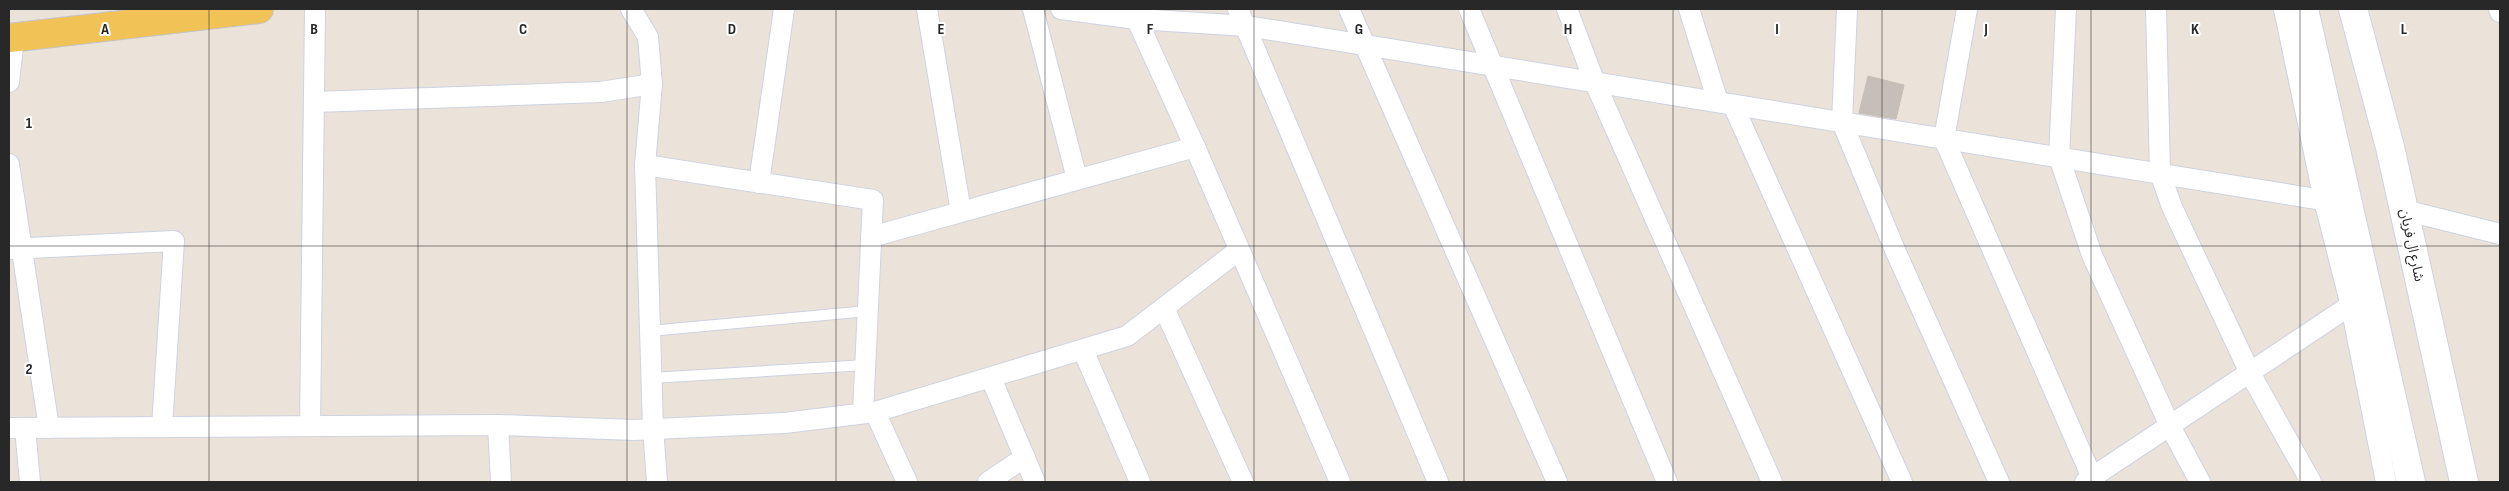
<svg xmlns="http://www.w3.org/2000/svg" width="2509" height="491" viewBox="0 0 2509 491" font-family="'Sofia Sans Condensed','Noto Sans Arabic',sans-serif">
<style>
.building{fill:#c6bfb9;stroke:#c6beb3}
.lines{fill:none;stroke-linecap:round;stroke-linejoin:round}
.service-casing{stroke:#ced3e1;stroke-width:12}
.minor-casing{stroke:#ced3e1;stroke-width:22}
.secondary-casing{stroke:#ced3e1;stroke-width:30}
.primary-casing{stroke:#c3c3c3;stroke-width:30}
.service{stroke:#fff;stroke-width:10}
.minor{stroke:#fff;stroke-width:20}
.secondary{stroke:#fff;stroke-width:28}
.primary{stroke:#f1c357;stroke-width:28}
.grid{fill:none;stroke:#282828;stroke-width:1;stroke-opacity:0.55}
.labels{text-anchor:middle;dominant-baseline:central;stroke-width:4;stroke-linejoin:round;paint-order:stroke}
.street-label{font-size:14px;fill:#282828;stroke:#fff}
.grid-label{font-size:16px;text-anchor:middle;font-weight:bold;fill:#282828;stroke:#fff;stroke-width:4;stroke-linejoin:round;paint-order:stroke}
</style>
<rect width="100%" height="100%" fill="#ebe2d9"/>
<path class="building" d="M1868,76L1904,85L1896,119L1859,113Z"/>
<g class="lines">
<g class="service-casing">
<g id="service">
<path d="M650,331L868,311"/>
<path d="M651,378L866,365"/>
</g>
</g>
<g class="minor-casing">
<g id="minor">
<path d="M631,9L648,37L652,84L645,165L653,428L657,482"/>
<path d="M927,9L961,212"/>
<path d="M1033,9L1077,179"/>
<path d="M1061,9L1137,19L1247,26L2347,204"/>
<path d="M1132,9L1195,147L1340,482"/>
<path d="M1238,9L1438,482"/>
<path d="M1349,9L1557,482"/>
<path d="M1469,9L1667,482"/>
<path d="M1567,9L1595,83L1772,482"/>
<path d="M1689,9L1718,102"/>
<path d="M1847,9L1842,122L1895,250L1999,482"/>
<path d="M1967,9L1944,139L2094,482"/>
<path d="M2066,9L2059,157L2092,255L2170,426L2200,482"/>
<path d="M2156,9L2160,173L2172,207L2250,373L2311,482"/>
<path d="M2284,9L2324,200L2351,306L2386,482"/>
<path d="M2499,9L2500,12"/>
<path d="M9,82L14,38"/>
<path d="M314,102L601,92L652,84"/>
<path d="M1733,105L1902,482"/>
<path d="M9,164L49,428"/>
<path d="M645,165L873,200L863,413"/>
<path d="M759,183L784,9"/>
<path d="M2404,210L2500,234"/>
<path d="M871,237L1195,147"/>
<path d="M9,249L174,241L162,427"/>
<path d="M1164,308L1243,482"/>
<path d="M1083,350L1140,482"/>
<path d="M991,378L1035,482"/>
<path d="M875,412L907,482"/>
<path d="M498,425L501,482"/>
<path d="M310,426L315,9"/>
<path d="M9,428L498,425L634,430L784,423L875,412L1127,336L1239,250"/>
<path d="M25,428L30,482"/>
<path d="M988,482L1025,457"/>
<path d="M2085,482L2360,299"/>
</g>
</g>
<g class="secondary-casing">
<g id="secondary">
<path d="M2304,9L2411,482"/>
<path d="M2353,9L2390,147L2464,482"/>
</g>
</g>
<g class="primary-casing">
<path id="primary" d="M9,38L259,9"/>
</g>
<use href="#service" class="service"/>
<use href="#minor" class="minor"/>
<use href="#secondary" class="secondary"/>
<use href="#primary" class="primary"/>
</g>
<path class="grid" d="M209,9V482M418,9V482M627,9V482M836,9V482M1045,9V482M1254,9V482M1464,9V482M1673,9V482M1882,9V482M2091,9V482M2300,9V482M9,246H2500"/>
<g class="labels">
<g class="street-label">
<text transform="translate(2412 245) rotate(78)">شارع ال فريان</text>
</g>
</g>
<g class="grid-label">
<text x="105" y="34">A</text>
<text x="314" y="34">B</text>
<text x="523" y="34">C</text>
<text x="732" y="34">D</text>
<text x="941" y="34">E</text>
<text x="1150" y="34">F</text>
<text x="1359" y="34">G</text>
<text x="1568" y="34">H</text>
<text x="1777" y="34">I</text>
<text x="1986" y="34">J</text>
<text x="2195" y="34">K</text>
<text x="2404" y="34">L</text>
<text x="29" y="128">1</text>
<text x="29" y="374">2</text>
</g>
<rect width="2509" height="491" fill="none" stroke="#282828" stroke-width="20"/>
</svg>
